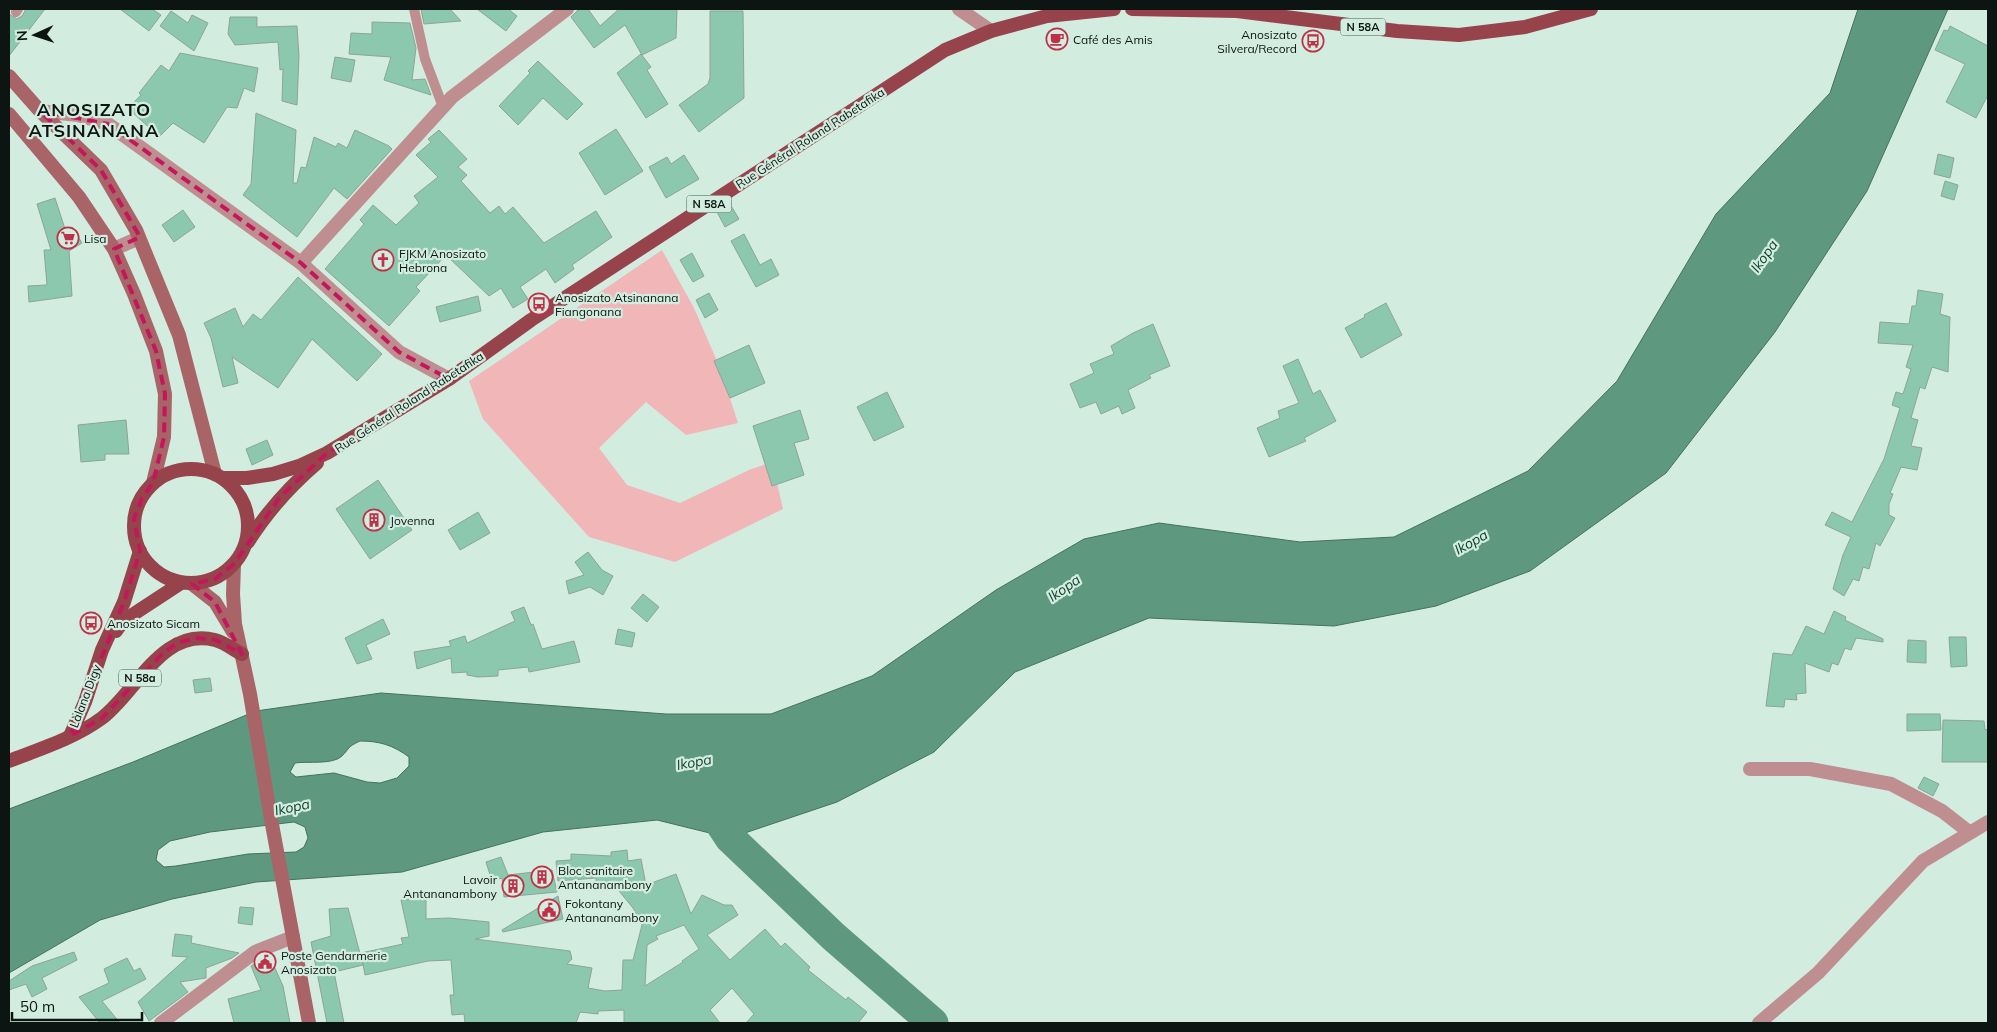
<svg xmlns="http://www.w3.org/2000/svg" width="1997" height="1032" viewBox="0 0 1997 1032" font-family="Mulish,sans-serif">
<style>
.green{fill:#f0b6b8}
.water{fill:#5e997f;stroke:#45715e;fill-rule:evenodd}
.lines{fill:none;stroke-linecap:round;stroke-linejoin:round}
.river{stroke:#5e997f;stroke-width:31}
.building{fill:#8cc8ad;stroke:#8ca498;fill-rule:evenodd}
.pedestrian{stroke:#bf8e90;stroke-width:10}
.minor{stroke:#bf8e90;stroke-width:14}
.secondary{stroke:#a96468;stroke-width:14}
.primary{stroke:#97434b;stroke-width:14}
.marked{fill:none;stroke:#c2185b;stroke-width:4;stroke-dasharray:10 6;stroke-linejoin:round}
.labels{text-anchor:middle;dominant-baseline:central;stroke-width:4.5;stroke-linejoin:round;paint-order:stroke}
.shield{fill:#d2ecdf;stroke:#47564f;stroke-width:1}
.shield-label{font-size:11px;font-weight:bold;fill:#0c1511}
.poi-label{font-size:12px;fill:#0c1511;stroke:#d2ecdf;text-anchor:start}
.street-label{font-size:12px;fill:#0c1511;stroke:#d2ecdf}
.water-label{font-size:14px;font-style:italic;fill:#0f412f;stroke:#d2ecdf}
.district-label{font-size:18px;font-weight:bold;letter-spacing:1px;fill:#0c1511;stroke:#d2ecdf}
</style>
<rect width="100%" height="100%" fill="#d2ecdf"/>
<path class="green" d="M662,250L694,308L720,368L738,423L686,435L646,402L599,448L627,485L680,503L749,470L772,462L783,509L675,562L589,537L483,419L469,381Z"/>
<path class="water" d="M1858,9H1948L1867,191L1775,332L1666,473L1530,571L1436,606L1334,626L1149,618L1015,672L934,752L837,802L730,838L657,820L543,832L402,872L256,882L172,899L100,920L9,973V809L133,762L256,711L381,693L666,714H771L872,676L996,590L1084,539L1159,523L1300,542L1394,537L1528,471L1617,381L1716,214L1830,93ZM360,741C379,741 393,745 409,757V766L397,778L380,783L367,782L334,773L296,777L290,772L295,763C307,761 333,765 342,756C350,748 347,747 360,741ZM294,822L305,827L308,838L304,847L296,852L248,854L176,866L164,867L156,860L158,850L170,841L210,832Z"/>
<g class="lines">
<path class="river" d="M707,803L730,838L834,937L933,1023"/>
</g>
<g class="building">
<path d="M26,9H45L9,56V14L17,19L22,16Z"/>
<path d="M120,9H152L161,15L149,31Z"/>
<path d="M421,9H450L461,21L424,24Z"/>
<path d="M477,9H508L517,16L506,31Z"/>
<path d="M579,9H588L600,26L619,9H677L676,38L642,55L625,25L594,48L571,17Z"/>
<path d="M171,11L188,23L192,15L208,23L194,51L160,26Z"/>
<path d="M710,11H743L744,98L699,132L679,105L708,84L710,78Z"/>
<path d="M230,17H257V27L297,26L299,56L297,105L282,101L283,69L280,70L278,42L235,45L228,34Z"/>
<path d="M372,22L410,23L416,48L412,80L425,79L431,95L384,80L391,57L349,54L351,33L372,34Z"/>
<path d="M1950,26L1988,46V95L1976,118L1946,102L1965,64L1935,50L1944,30L1948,31Z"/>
<path d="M180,53L258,68L254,92L244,88L237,108L227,107L204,143L173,123L159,137L128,108L141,95L139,93L161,65L169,71Z"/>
<path d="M641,54L651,67L647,70L668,104L646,118L617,73Z"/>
<path d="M335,57L355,60L351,82L331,78Z"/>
<path d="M538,61L583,104L567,120L543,98L518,125L499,106L530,73L528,71Z"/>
<path d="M256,113L296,130L293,183H297L301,167L306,168L314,137L336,147L338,143L347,148L355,130L389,146L392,149L347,199L334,188L297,237L243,195L251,184Z"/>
<path d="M616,129L643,171L605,195L579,153Z"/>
<path d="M439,130L467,159L458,167L467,175L461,181L490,213L499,206L505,214L513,207L544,243L596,211L612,237L572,265L574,269L555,283L546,269L520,287L528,299L513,308L501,288L489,296L446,255L416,287L420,291L389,326L325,269L364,224L360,220L373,205L396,225L419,203L414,196L438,177L416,155L431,142L428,139Z"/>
<path d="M1938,154L1954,158L1950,178L1934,174Z"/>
<path d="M684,155L699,179L666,198L649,167L667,157L671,164Z"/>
<path d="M1945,181L1958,185L1954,200L1941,196Z"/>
<path d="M55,198L66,232L72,227L82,243L69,251L72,296L29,302L28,286L47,285L44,250H51L37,204Z"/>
<path d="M730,204L739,219L725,227L717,212Z"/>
<path d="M183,210L195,227L174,242L162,225Z"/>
<path d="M744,234L760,265L771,259L779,275L756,287L731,241Z"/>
<path d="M692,253L704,276L693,282L680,260Z"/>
<path d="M298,277L382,354L357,381L312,339L278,388L232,357L238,383L223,387L211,338L204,323L235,308L243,327L253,314L261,320Z"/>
<path d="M1918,290L1943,294L1940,314L1950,317L1948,372L1932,367L1925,389L1920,387L1911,418L1918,420L1911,446L1922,448L1917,470L1901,467L1890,493L1893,494L1889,504V515L1895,518L1880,546L1876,543L1869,569L1863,567L1859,581L1853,579L1844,596L1833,589L1843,555L1851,537L1825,525L1832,512L1852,522L1884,459L1900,408L1892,405L1896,392L1903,394L1911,369L1906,367L1913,345L1878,343L1880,322L1909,324L1912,306H1916Z"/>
<path d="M709,293L718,310L705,318L696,300Z"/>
<path d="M478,296L481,311L440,322L436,307Z"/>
<path d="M1386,303L1402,335L1361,358L1345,328L1365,317L1364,315Z"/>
<path d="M1153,324L1170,366L1149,375L1151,378L1128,390L1135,408L1122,414L1119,406L1101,414L1096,402L1080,408L1070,384L1094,373L1090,364L1114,354L1111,346L1133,333Z"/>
<path d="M749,345L765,383L730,398L714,361Z"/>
<path d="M1298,359L1313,394L1320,390L1336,421L1304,438L1306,441L1269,457L1257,428L1280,418L1278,411L1299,403L1283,366Z"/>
<path d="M887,392L904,427L874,441L857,407Z"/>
<path d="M800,410L809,439L794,443L804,475L772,486L753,426Z"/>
<path d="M126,420L129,454H105V460L81,462L78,425Z"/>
<path d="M267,440L273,455L252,465L246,449Z"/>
<path d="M378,480L412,530L370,559L336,509Z"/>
<path d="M478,512L490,533L460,550L448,530Z"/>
<path d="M588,552L602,570L613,576L603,595L590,587L569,594L566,581L584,575L575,562Z"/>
<path d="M643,594L659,607L647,622L631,608Z"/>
<path d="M524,607L531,625L533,624L542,649L574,641L580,662L529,672L528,667L498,670V676L478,677L467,675V672L452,673L451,658L417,669L414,652L451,646L449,641L465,636L467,643L515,621L511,612Z"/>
<path d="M1834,611L1846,617L1845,620L1883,639V642L1856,638L1851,650L1845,648L1838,665L1832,663L1829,672L1805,663L1806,693L1796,694L1797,700L1785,699L1784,707L1766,706L1773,653L1792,655L1806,626L1824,634Z"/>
<path d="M383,619L390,634L366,645L372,659L357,664L345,638Z"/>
<path d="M618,629L635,633L632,647L615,644Z"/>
<path d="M1949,637H1966L1967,666L1951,667Z"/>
<path d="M1908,640L1926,641V663L1907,662Z"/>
<path d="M210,678L212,691L195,693L193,680Z"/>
<path d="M1907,714H1940L1941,730L1907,731Z"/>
<path d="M1943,720L1984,721L1985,730L1988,729V762H1942Z"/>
<path d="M1924,777L1939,784L1933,796L1918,788Z"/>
<path d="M627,850L628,861L641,859L646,885L676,874L691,914L702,895L724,905H732L738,915L707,935L730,960L765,929L781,947L785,943L810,967L808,970L846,1000L848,997L867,1012L858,1023H746L754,1014L732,988L710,1010L720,1023H624V1010L598,1011V1014L580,1012L576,1023H465L464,1014L452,1015L450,995H454L451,960L428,961L365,975L361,953L403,944L401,938L409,937L401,900L426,899V919L449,918L489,922V936L475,939L570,951L572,959L567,964L592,968L588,988L605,991L622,990L623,960H633L642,925L633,908L615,886H596V878L558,881L556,861L571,860V854L611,856V852ZM684,925L699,949L682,961L683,962L645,986L647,945L658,939L656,936Z"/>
<path d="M501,857L508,875L552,870L557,892L504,897L502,878L492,881L486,862Z"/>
<path d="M558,896L563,919L503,932L502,930Z"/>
<path d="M240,907L254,908L252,925L238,923Z"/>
<path d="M348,908L363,965L334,972L344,1023H327L311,942L331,936L329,909Z"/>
<path d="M175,934L192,936L191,943L239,953L232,958L206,968V978L180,982L188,992L149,1021L138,1002L188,957L172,956Z"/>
<path d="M74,952L77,960L42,978L47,989L32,997L26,984L9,990V981L32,966Z"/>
<path d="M127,958L134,971L140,968L146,979L102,1001L120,1023H100L79,997L109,983L104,969Z"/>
<path d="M262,959L274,966L283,986L290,1023H234L228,999L261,990L251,966Z"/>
</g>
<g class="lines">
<g class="pedestrian">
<path d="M414,9L425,59L443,107"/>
<path d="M16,12L18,9"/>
</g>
<g class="minor">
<path d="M959,9L991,31"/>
<path d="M40,111L78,115L108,124L301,263"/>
<path d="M114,249L139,238"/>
<path d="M449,379L399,352L301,263L452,97L567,9"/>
<path d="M1750,769H1810L1891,784L1942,811L1969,832"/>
<path d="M161,1023L255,952L293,937"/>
<path d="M1759,1023L1818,973L1923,861L1988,822"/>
</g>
<g class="secondary">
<path d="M9,76L40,111L101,170L136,230L179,335L215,474"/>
<path d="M9,114L79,197L114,249L134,294L156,351L165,394L164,437L153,483"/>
<path d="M234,564L233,594L235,624L250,694L271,819L309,1023"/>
<path d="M192,584L215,602L233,632"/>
</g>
<g class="primary">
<path d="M1132,9L1237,11L1397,31L1459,35L1525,27L1591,9"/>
<circle cx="191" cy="526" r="57"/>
<path d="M223,478H247L273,474L299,466L327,453L449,379L531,320L945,50L991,31L1047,16L1114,9"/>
<path d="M248,542C268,510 289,487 317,463"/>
<path d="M116,631L123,621L181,583"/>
<path d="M70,736L85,702L102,650L124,602L140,551"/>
<path d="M9,761C40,749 75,738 102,718C137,691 162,627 215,640C224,642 234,650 242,654"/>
</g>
</g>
<path class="marked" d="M40,111L108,124L301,263L399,352L449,379L327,453L280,497L234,564L215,579L192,584L215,602L242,654L216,640L196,638L177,643L162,654L102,718L70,736L124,602L140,551L134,519L142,498L153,483L164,437L165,394L156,351L114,249L140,237L101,170Z"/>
<defs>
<g id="cafe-ring" transform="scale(1.125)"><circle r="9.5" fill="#d2ecdf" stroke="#c03048" stroke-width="1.5"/><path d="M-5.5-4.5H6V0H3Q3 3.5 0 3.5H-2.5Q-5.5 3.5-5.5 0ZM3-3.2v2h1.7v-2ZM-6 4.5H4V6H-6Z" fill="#c03048"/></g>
<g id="bus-ring" transform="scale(1.125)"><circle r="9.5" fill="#d2ecdf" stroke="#c03048" stroke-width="1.5"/><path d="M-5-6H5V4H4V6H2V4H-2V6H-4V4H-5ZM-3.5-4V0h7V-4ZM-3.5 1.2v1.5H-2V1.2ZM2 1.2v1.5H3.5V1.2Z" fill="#c03048"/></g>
<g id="supermarket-ring" transform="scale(1.125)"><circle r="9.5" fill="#d2ecdf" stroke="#c03048" stroke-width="1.5"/><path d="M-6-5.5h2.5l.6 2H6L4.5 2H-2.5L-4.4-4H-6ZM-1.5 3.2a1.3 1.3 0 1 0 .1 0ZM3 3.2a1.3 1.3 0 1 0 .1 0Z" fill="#c03048"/></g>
<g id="church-ring" transform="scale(1.125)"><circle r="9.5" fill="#d2ecdf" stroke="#c03048" stroke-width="1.5"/><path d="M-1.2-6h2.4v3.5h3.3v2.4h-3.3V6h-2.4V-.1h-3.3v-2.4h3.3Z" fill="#c03048"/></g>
<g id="building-ring" transform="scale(1.125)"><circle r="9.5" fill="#d2ecdf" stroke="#c03048" stroke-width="1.5"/><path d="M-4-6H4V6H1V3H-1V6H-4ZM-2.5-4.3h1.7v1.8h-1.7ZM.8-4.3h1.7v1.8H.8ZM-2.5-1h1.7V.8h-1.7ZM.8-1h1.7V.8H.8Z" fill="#c03048"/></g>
<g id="civic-ring" transform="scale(1.125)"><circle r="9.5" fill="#d2ecdf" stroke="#c03048" stroke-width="1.5"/><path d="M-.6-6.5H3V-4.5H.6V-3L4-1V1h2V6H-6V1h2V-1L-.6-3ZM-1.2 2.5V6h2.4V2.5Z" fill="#c03048"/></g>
</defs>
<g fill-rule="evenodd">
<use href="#cafe-ring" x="1057" y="39"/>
<use href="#bus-ring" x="1313" y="41"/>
<use href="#supermarket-ring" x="68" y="238"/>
<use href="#church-ring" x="383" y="260"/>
<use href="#bus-ring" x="539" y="304"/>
<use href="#building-ring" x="374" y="520"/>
<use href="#bus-ring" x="91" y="623"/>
<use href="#building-ring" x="542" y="877"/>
<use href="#building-ring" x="513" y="886"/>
<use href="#civic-ring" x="549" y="910"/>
<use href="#civic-ring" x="265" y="962"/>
</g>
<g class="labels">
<g class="shield">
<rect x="1340.5" y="18.5" width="45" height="17" rx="4"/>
<rect x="686.5" y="195.5" width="45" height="17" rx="4"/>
<rect x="119" y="669.5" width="42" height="17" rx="4"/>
</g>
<g class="shield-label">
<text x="1363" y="27">N 58A</text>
<text x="709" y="204">N 58A</text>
<text x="140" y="678">N 58a</text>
</g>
<g class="poi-label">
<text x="1297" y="34" text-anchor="end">Anosizato<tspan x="1297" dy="14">Silvera/Record</tspan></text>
<text x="1073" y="39">Café des Amis</text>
<text x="84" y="238">Lisa</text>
<text x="399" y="253">FJKM Anosizato<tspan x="399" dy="14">Hebrona</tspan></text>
<text x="555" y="297">Anosizato Atsinanana<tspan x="555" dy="14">Fiangonana</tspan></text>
<text x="390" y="520">Jovenna</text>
<text x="107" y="623">Anosizato Sicam</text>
<text x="558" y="870">Bloc sanitaire<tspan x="558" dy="14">Antananambony</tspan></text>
<text x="497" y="879" text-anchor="end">Lavoir<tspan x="497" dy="14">Antananambony</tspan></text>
<text x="565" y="903">Fokontany<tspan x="565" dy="14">Antananambony</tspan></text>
<text x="281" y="955">Poste Gendarmerie<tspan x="281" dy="14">Anosizato</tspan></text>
</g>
<g class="street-label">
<text transform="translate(810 138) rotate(-33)">Rue Général Roland Rabetafika</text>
<text transform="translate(409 402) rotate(-33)">Rue Général Roland Rabetafika</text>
<text transform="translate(85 696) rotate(-69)">Làlana Digy</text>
</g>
<g class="water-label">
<text transform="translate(1764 256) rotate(-55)">Ikopa</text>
<text transform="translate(1471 542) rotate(-29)">Ikopa</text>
<text transform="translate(1064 588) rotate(-35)">Ikopa</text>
<text transform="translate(694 762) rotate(-10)">Ikopa</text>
<text transform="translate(292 807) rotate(-12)">Ikopa</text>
</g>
<g class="district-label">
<text x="94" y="109">ANOSIZATO<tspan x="94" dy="21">ATSINANANA</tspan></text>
</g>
</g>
<rect width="1997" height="1032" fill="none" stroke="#0c1511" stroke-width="20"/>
<g transform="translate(35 35) rotate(267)" stroke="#d2ecdf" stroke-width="4" paint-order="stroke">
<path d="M0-4L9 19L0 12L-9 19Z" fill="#0c1511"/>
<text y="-8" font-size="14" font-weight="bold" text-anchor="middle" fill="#0c1511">N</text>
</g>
<path d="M12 1012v8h130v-8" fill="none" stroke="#0c1511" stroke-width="2.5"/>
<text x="20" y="1012" font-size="15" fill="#0c1511" stroke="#d2ecdf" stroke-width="4" paint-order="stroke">50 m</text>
</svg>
